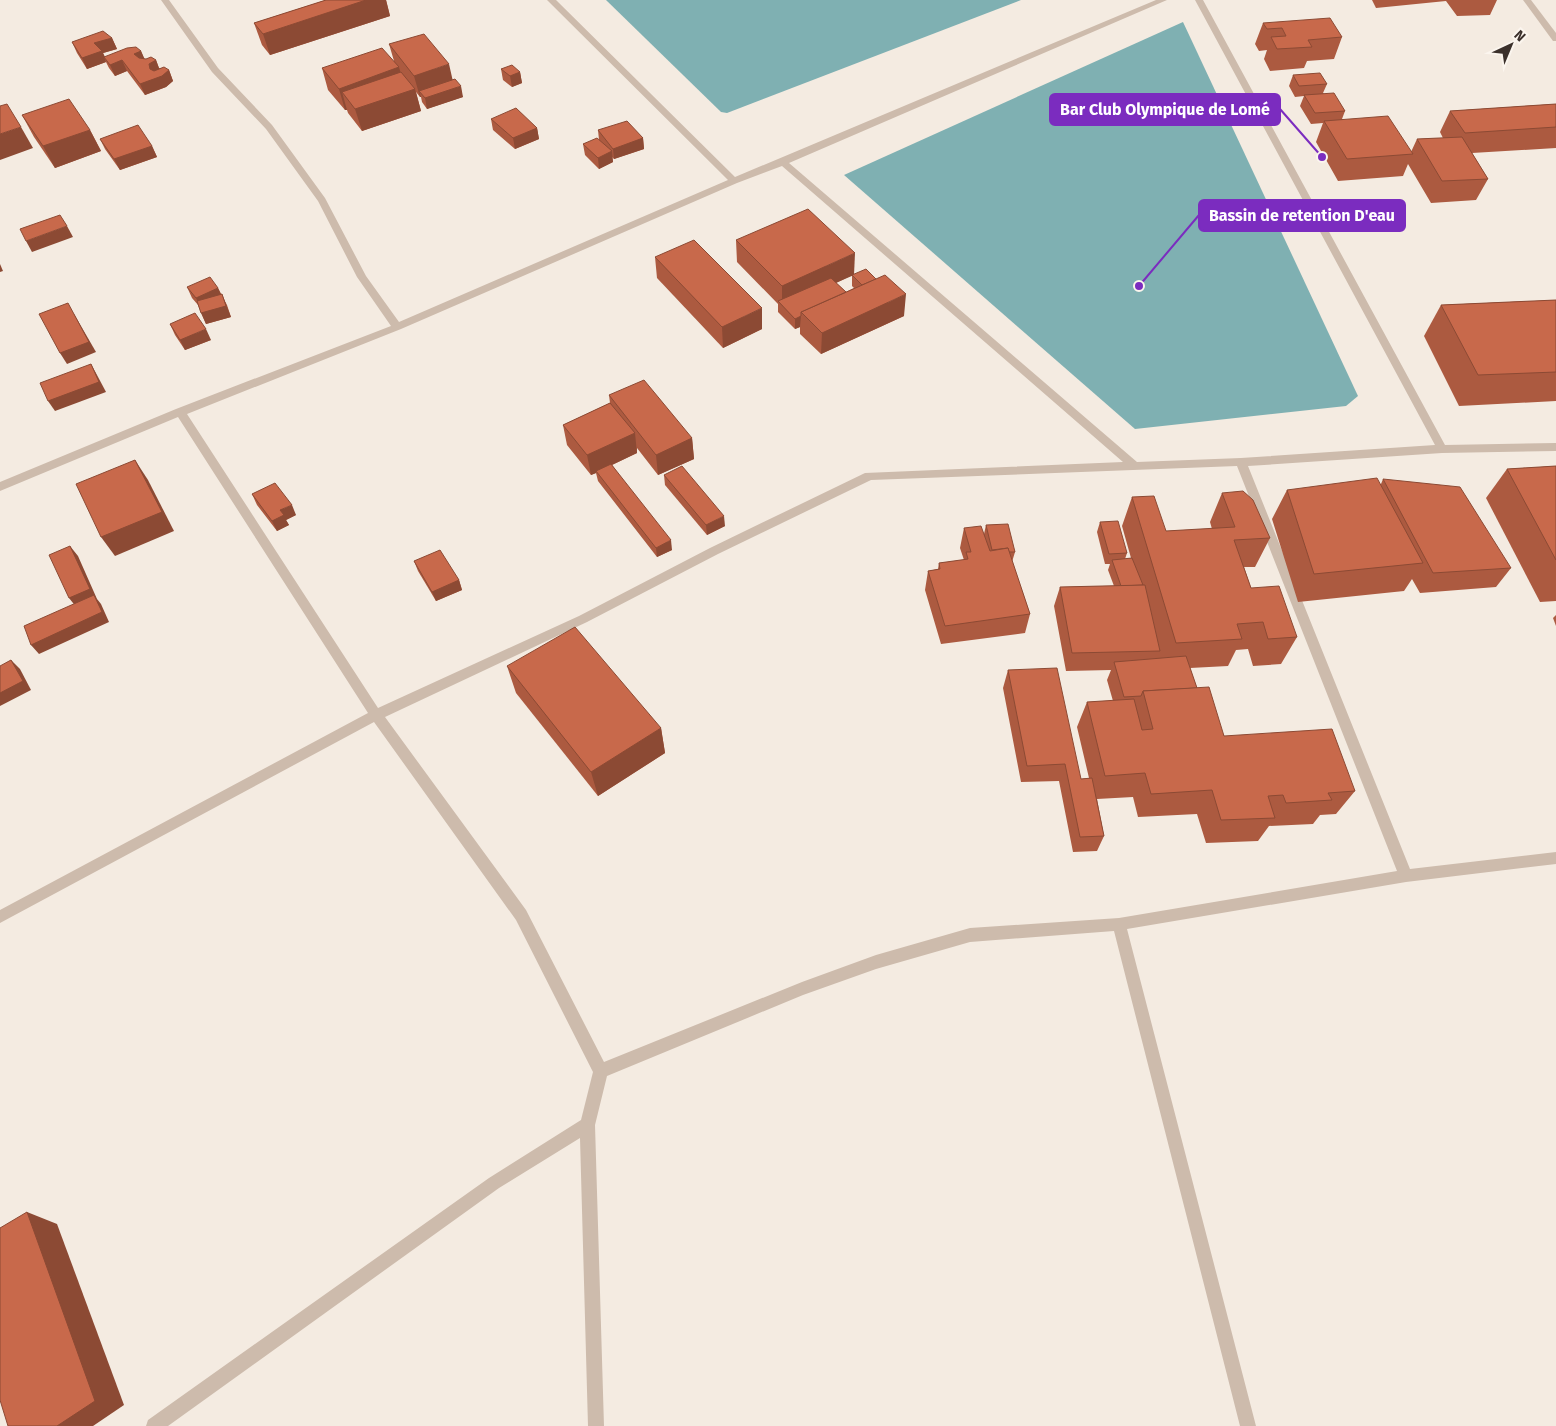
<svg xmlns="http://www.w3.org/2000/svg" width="1556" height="1426" viewBox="0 0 1556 1426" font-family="'Fira Sans',sans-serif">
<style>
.water{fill:#7fb0b2}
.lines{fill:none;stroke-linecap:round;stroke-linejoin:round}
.minor{fill:#cdbbac;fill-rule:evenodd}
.tertiary{fill:#cdbbac;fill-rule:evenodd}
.wall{fill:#ac5a40;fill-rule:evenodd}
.shaded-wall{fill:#8c4a34}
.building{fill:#c8694b;stroke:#8c4a34}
.leader{fill:none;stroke:#7b2cbf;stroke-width:2}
.callout-dot{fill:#7b2cbf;stroke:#fbf5ee;stroke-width:2}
.callout{fill:#7b2cbf;stroke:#7b2cbf;stroke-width:2}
.callout-label{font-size:16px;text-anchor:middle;font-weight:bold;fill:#fff}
</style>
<rect width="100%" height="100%" fill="#f4ebe1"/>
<g class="water">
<path d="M606,0H1021L727,113L721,112Z"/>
<path d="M1183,22L1358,396L1346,406L1135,429L844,175Z"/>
</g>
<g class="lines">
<path class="minor" d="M161,0H169L218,68L272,125L325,198L366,276L399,322L728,180L547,0H556L735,177L1156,0H1167L789,163L1137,462L1241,458L1435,445L1195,0H1203L1445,445L1556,443V451L1442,453L1248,466L1410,869L1556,852V864L1406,882L1127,929L1256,1426H1240L1114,931L970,942L876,969L803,995L607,1076L595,1125L604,1426H588L580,1138L499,1188L168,1426H146L148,1420L489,1178L581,1120L593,1072L516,920L374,722L0,923V910L368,713L178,417L0,491V482L176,409L391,326L357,277L318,201L266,129L212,72ZM782,166L1123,462L865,473L710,548L579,616L378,708L187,414L401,329L737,183ZM1237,466L1397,871L1119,918L970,928L876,955L802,982L604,1062L526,910L385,717L587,622L718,554L871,480Z"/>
<path class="tertiary" d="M1523,0H1531L1556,33V41H1553Z"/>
</g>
<g class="wall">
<path d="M326,0H386L390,16L270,55L262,45L254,23Z"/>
<path d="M1372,0H1497L1490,15L1457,16L1446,1L1376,8Z"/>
<path d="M1263,23L1342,37L1334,59L1307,61L1304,68L1270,71L1264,59L1267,50L1259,51L1255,44Z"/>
<path d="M112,38L117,49L103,53L105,57L141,51L144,59L156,60L159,68L169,70L173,81L166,87L145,95L127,71L115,76L109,68L106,62L87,69L77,53L72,42Z"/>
<path d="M389,44L453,80L463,97L427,109L422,102L421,97H420L416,92L421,111L362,131L348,113L347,110H345L328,90L322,68L394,61Z"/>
<path d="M501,69L520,72L522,83L512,87L503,80Z"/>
<path d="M1293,75L1327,84L1323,93L1345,111L1342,119L1411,152L1417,139L1443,138L1440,132L1450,111L1556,104V148L1472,153L1488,179L1476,200L1431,203L1408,164L1403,176L1338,181L1316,142L1323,123L1311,124L1300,106L1304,96L1295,97L1289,86Z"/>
<path d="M22,115L90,130L101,151L55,168L34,137Z"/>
<path d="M491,119L537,128L539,139L515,149L493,130Z"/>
<path d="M598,130L643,138L644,149L614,159L612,157L613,162L599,169L585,155L583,144L599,140Z"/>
<path d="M100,139L152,146L157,157L120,170L105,149Z"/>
<path d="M736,240L854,274L904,316L821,354L800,334V327L795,329L778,312V304L737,262ZM852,275V286L854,288L846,292L836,283Z"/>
<path d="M655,257L762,329L723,348L657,278Z"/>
<path d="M187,287L218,288L227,305L231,317L206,324L198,305L192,298Z"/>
<path d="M1556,300V401L1459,406L1424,336L1441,305Z"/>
<path d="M170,324L211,340L185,350L175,335Z"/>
<path d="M609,395L692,438L694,459L658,475L637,448V453L612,465L672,550L657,557L598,481L596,473L591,475L567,445L563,425L610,403Z"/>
<path d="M1556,466V601L1540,602L1486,498L1507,469Z"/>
<path d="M664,475L725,526L707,535L665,485Z"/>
<path d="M1383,479L1511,568L1496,587L1420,593L1412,579L1404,591L1298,602L1272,519L1287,490L1381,484Z"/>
<path d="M1222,493L1270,538L1255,567H1244L1251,588L1297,637L1281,664L1253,666L1248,649L1236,650L1228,666L1190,668L1197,688L1224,736L1355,791L1336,814L1320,815L1313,824L1269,826L1258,841L1206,843L1197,814L1138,817L1133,797L1097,799L1104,836L1097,851L1073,852L1059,781L1021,782L1003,688L1008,670L1081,779L1089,778L1077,727L1087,702L1113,701L1107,680L1111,670L1066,671L1054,606L1060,587L1114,586L1108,570L1110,564H1105L1097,532L1100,522L1127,553L1125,559L1131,558L1122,526L1132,497L1166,531L1212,529L1210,522Z"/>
<path d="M252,494L296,515L286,520L289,525L277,531L257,505Z"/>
<path d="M986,525L1015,552L1012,562L1030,614L1025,633L941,644L925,590L928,571L938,569L939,563L964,560L960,548L964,528L984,534Z"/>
<path d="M414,561L459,580L462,590L436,601L418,571Z"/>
<path d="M1556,615V626L1553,618Z"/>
<path d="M507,666L661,728L665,753L598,796L516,693Z"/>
</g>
<g class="shaded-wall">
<path d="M366,0H386L390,16L270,55L263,34Z"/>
<path d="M112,38L117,49L103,53L106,60L104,57L106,62L87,69L82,58L94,43Z"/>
<path d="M141,51L146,62L139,65L134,54Z"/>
<path d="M122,60L127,71L115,76L110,65Z"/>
<path d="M156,60L160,71L169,70L173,81L166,87L145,95L140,84L149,64Z"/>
<path d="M449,64L454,86L419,91L421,97H420L414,76Z"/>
<path d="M399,67L405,89L342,92L347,110H345L339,89Z"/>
<path d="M520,72L522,83L512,87L510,76Z"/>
<path d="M461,86L463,97L427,109L425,98Z"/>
<path d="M415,89L421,111L362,131L355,109Z"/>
<path d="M21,127L33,148L0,160V134Z"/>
<path d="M537,128L539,139L515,149L513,138Z"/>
<path d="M90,130L101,151L55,168L43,146Z"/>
<path d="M643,138L644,149L614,159L613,149Z"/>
<path d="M152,146L157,157L120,170L114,159Z"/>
<path d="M612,151L613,162L599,169L598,158Z"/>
<path d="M67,226L73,237L32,252L26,241Z"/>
<path d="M855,253L854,275L783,306L782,305V286Z"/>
<path d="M0,264L3,271L0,272Z"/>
<path d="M218,288L223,299L201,309L196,298Z"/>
<path d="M222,294L231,317L206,324L201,313Z"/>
<path d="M906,294L904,316L821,354L822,333Z"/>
<path d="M762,308V329L723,348L722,327Z"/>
<path d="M74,314L96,352L67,364L60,353Z"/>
<path d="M801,316L800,327L795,329V319Z"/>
<path d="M206,329L211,340L185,350L180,340Z"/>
<path d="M91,364L97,375L106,392L55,411L48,401Z"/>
<path d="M635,433L637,453L597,472L596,471V473L591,475L587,455Z"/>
<path d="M692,438L694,459L658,475L656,455Z"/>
<path d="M135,460L148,480L174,531L115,556L101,537Z"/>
<path d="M292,505L296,515L286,520L289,525L277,531L272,521L280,510Z"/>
<path d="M724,516L725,526L707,535L706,525Z"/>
<path d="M671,540L672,550L657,557L656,548Z"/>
<path d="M70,546L78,556L97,599L101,604L109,622L39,654L31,645L77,608L69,598Z"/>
<path d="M459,580L462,590L436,601L432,592Z"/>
<path d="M11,660L20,669L31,690L0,706V693Z"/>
<path d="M661,728L665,753L598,796L591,772Z"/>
<path d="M27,1212L57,1224L124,1405L93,1426H57Z"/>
</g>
<g class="building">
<path d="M326,0H366L263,34L254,23Z"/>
<path d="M1330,18L1342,37L1308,40L1312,47L1277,49L1271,37L1286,36L1282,28L1267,29L1263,23Z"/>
<path d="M103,31L112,38L94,43L102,51L82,58L72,42Z"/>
<path d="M424,34L449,64L414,76L389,44Z"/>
<path d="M136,47L141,51L134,54L139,58L146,59L151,57L156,60L149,64L150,69L154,71L164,67L169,70L162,76L140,84L122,60L110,65L104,57L127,48Z"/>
<path d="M382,48L399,67L339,89L322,68Z"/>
<path d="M512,65L520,72L510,76L501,69Z"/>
<path d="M401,72L415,89L355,109L342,92Z"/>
<path d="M1320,73L1327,84L1299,86L1293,75Z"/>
<path d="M455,79L461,86L425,98L419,91Z"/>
<path d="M1334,93L1345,111L1315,113L1304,95Z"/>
<path d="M69,99L90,130L43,146L22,115Z"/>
<path d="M7,104L21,127L0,134V106Z"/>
<path d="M1556,104V127L1465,133L1450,111Z"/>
<path d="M516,108L537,128L513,138L491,119Z"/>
<path d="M1388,116L1413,154L1347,159L1324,121Z"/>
<path d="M627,121L643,138L613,149L598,130Z"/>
<path d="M138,125L152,146L114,159L100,139Z"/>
<path d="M1462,137L1488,179L1442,181L1417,139Z"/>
<path d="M597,138L612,151L598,158L583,144Z"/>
<path d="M808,209L855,253L782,286L736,240Z"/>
<path d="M60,215L67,226L26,241L20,229Z"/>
<path d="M694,240L762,308L722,327L655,257Z"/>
<path d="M866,269L876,279L862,285L852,275Z"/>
<path d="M885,275L906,294L822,333L801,312Z"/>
<path d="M210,277L218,288L196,298L187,287Z"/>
<path d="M831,278L846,292L801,312V316L795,319L778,301Z"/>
<path d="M222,294L226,306L201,313L197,301Z"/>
<path d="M1556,300V372L1478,375L1441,305Z"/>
<path d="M68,303L89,342L60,353L39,314Z"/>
<path d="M195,313L206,329L180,340L170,324Z"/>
<path d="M91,364L99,382L48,401L40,383Z"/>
<path d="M644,380L692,438L656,455L609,395Z"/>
<path d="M610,403L635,433L587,455L563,425Z"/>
<path d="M135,460L162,512L101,537L76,484Z"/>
<path d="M611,464L671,540L656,548L596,471Z"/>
<path d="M682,466L724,516L706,525L664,475Z"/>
<path d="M1556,466V560L1507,469Z"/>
<path d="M1377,478L1423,563L1314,574L1287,490Z"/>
<path d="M1383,479L1460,487L1511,568L1433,573Z"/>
<path d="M275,483L292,505L280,510L284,515L272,521L252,494Z"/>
<path d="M1243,491L1253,500L1270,538L1234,540L1251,588L1279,586L1297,637L1268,639L1263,622L1237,624L1242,639L1176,643L1132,497L1154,496L1166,531L1235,527L1222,493Z"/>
<path d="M1118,521L1127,553L1109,554L1100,522Z"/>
<path d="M1008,524L1015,552H1009L1008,548L992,550L986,525Z"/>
<path d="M981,526L990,551L1008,548L1030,614L945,626L928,571L940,569L939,563L968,559L966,552H971L964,528Z"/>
<path d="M70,546L90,589L69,598L49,555Z"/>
<path d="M440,550L459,580L432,592L414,561Z"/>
<path d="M1132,558L1143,585L1121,586L1112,560Z"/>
<path d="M1145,585L1160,651L1072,653L1060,587Z"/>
<path d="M94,595L102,612L31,645L24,626Z"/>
<path d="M575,627L661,728L591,772L507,666Z"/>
<path d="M1186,656L1197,688L1143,691L1141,696L1124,697L1114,662Z"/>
<path d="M11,660L23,681L0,693V666Z"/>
<path d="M1057,668L1081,779L1092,778L1104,836L1080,837L1065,764L1027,766L1008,670Z"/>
<path d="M1209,687L1224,736L1332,729L1355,791L1328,793L1332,800L1286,803L1283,795L1268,796L1275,818L1221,820L1212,790L1151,794L1145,773L1105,776L1087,702L1134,699L1142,730L1153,729L1143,691Z"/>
<path d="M27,1212L95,1401L57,1426H8L0,1400V1228Z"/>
</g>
<path class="leader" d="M1322 157L1280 109M1139 286L1199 215"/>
<g class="callout-dot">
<circle cx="1322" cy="157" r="5"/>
<circle cx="1139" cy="286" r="5"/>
</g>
<g class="callout">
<rect x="1050" y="94" width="230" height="31" rx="5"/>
<rect x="1199" y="200" width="206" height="31" rx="5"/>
</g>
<g class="callout-label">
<text x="1165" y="115">Bar Club Olympique de Lomé</text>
<text x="1302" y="221">Bassin de retention D'eau</text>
</g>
<g transform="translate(1511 45) rotate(44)" stroke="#fbf5ee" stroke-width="4" paint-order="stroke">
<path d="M0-4L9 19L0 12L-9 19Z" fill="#3b302b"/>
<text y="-8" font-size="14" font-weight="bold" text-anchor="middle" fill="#3b302b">N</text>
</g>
</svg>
